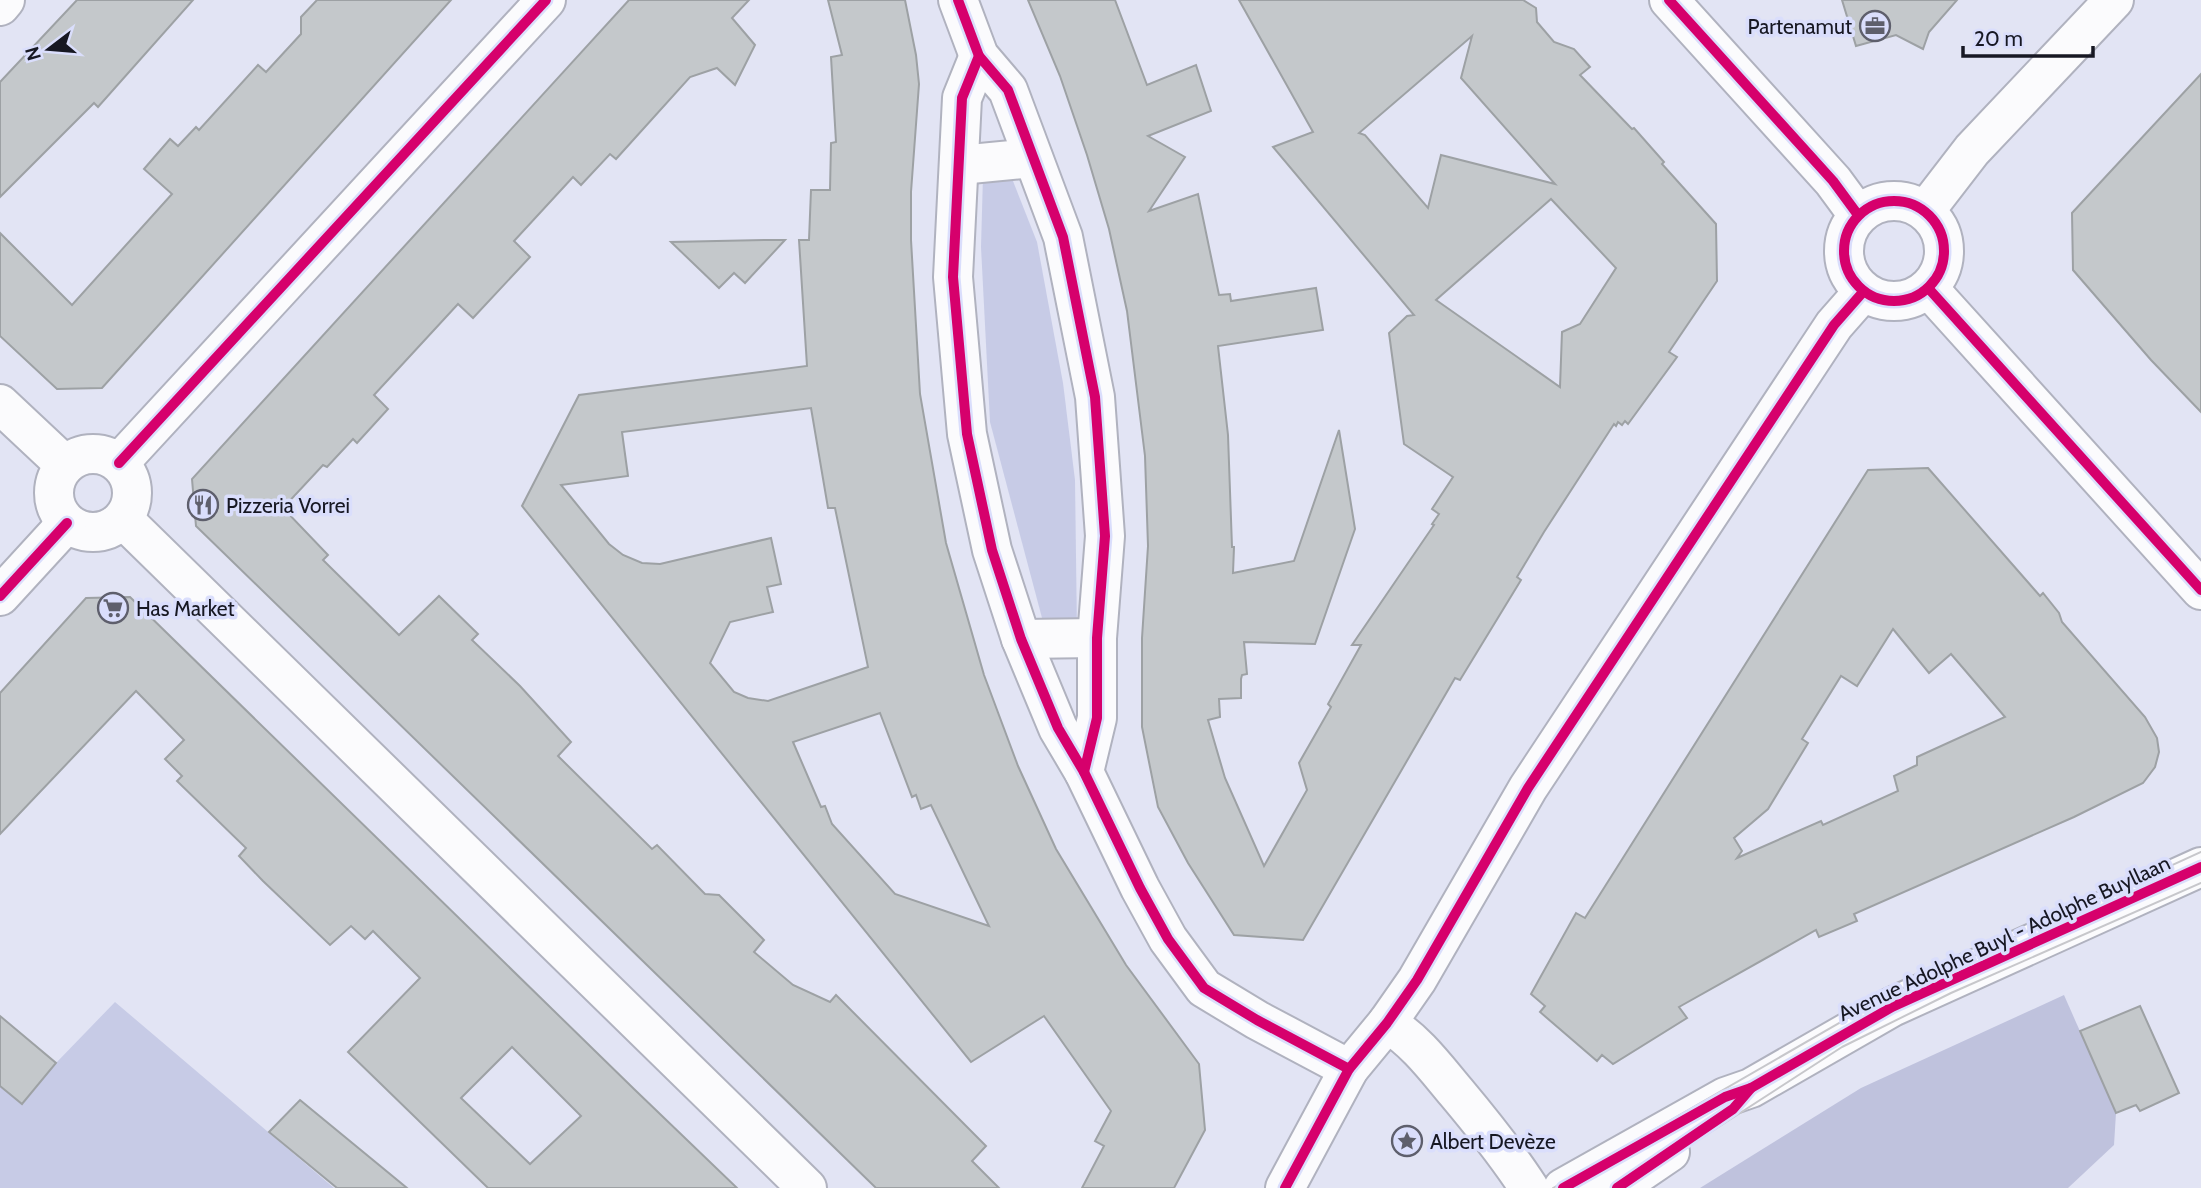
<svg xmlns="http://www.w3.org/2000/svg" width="2201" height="1188" viewBox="0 0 2201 1188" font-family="Cabin,sans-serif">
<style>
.green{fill:#c7cbe6}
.forest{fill:#bfc2dd}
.building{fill:#c4c8cb;stroke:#9da1a4;stroke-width:2;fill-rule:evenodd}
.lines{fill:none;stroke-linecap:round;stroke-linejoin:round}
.street-casing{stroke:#b0b2bf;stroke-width:42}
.secondary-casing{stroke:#b0b2bf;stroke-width:42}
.street{stroke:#fbfbfd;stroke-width:38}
.secondary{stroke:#fbfbfd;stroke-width:38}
.tram{stroke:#c7c7cb;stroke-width:2}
.cycleway-casing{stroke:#dadefc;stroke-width:15}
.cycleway{stroke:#d6006c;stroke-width:10}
.labels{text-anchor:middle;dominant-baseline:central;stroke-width:7;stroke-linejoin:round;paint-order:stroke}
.poi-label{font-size:21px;fill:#171823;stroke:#dadefc;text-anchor:start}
.street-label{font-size:21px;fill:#171823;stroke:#dadefc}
</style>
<rect width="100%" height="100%" fill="#e2e4f4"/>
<g class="green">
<path d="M983,176H1011L1037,242L1063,383L1075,480L1077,632L1046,633L990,422L981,247Z"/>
<path d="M115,1002L334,1188H0V1086L23,1104L56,1063Z"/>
</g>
<path class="forest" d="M2064,995L2116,1113L2114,1145L2068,1188H1700L1861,1088Z"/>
<g class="building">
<path d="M77,0H193L98,107L94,103L0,197V82Z"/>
<path d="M317,0H451L102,388L57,389L0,336V233L72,305L172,194L144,169L170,139L178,146L196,127L199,130L258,65L266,72L301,34V17Z"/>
<path d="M629,0H749L732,18L755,45L735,85L717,68L690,77L616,159L610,154L581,185L573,177L514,241L530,257L473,318L458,304L374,395L388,409L357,443L353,439L327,467L323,465L283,508L328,555L323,560L399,635L439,596L478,634L472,640L520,686L571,742L558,756L652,849L657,845L705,894L719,895L764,940L754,952L793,985L830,1002L836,995L986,1146L972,1161L999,1188H876L196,526L192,479Z"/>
<path d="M828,0H905L916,55L919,84L911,192V240L920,394L946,543L984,675L1018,766L1056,849L1126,965L1199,1064L1205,1130L1174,1188H1082L1104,1146L1095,1141L1111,1111L1044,1016L971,1062L522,506L579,395L807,366L799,240H809L811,190H830L831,143L836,142L831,57L842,55ZM811,408L828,508H835L868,667L768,701L748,698L734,692L710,663L730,622L773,612L767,587L781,584L771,538L660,564L642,563L623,555L609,544L561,485L628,476L622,432ZM880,713L912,797L916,795L921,809L931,805L989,926L895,894L832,824L825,806L821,807L793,742Z"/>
<path d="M1028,0H1115L1147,85L1196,65L1211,111L1148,136L1185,157L1149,211L1198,194L1219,295L1230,294L1231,301L1316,288L1323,330L1218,346L1228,435L1232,547H1234L1233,573L1294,561L1339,430L1355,529L1315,644L1244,642L1247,674L1242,675L1241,679V698L1219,699L1220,717L1208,720L1225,778L1264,866L1307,790L1299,763L1331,707L1328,704L1361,645H1352L1434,525L1432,524L1439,514L1432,509L1453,477L1404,444L1389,333L1407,316L1414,315L1273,147L1313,132L1239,0H1523L1536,8L1537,22L1554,42L1574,49L1590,67L1580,75L1632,129L1634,128L1664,162L1662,164L1716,224L1717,281L1669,352L1677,357L1628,424L1625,421L1622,425L1618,422L1616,426L1614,424L1544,532L1517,577L1521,580L1460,680L1455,678L1303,940L1234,935L1188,863L1158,807L1142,727V638L1148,546L1145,456L1127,311L1109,229L1087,155L1060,76ZM1472,36L1461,78L1555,184L1441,155L1428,208L1365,135L1359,133ZM1551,199L1616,268L1580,324L1562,332L1560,387L1436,300Z"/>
<path d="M1842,0H1957L1929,32L1923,49L1896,35L1856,46Z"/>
<path d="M2201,74V412L2151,360L2073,270L2072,213Z"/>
<path d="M765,240H785L745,283L734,273L719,288L671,242Z"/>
<path d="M1928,468L2040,596L2043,593L2059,613L2062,622L2145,717L2157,738L2159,752L2155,767L2143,783L2074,817L1854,914L1857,921L1819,937L1816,930L1679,1007L1687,1018L1613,1064L1602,1055L1597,1061L1540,1012L1545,1006L1531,994L1576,913L1585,918L1868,470ZM1893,629L1929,673L1951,654L2005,717L1917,757V765L1894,776L1898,791L1823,825L1821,821L1737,858L1742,851L1734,838L1768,809L1808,743L1802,739L1841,676L1857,686Z"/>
<path d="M130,597L634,1089L737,1188H488L348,1052L420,978L373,931L365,939L351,926L330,945L263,881L239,856L246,848L177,781L182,776L165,759L184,740L136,691L0,834V693L86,598ZM512,1047L581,1116L530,1164L461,1098Z"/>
<path d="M2140,1006L2179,1093L2140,1111L2136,1105L2116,1113L2080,1031Z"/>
<path d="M0,1016L56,1063L22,1104L0,1086Z"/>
<path d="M300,1100L407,1188H337L269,1132Z"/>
</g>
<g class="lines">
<g class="street-casing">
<g id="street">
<path d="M958,0L979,56L1008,90L1063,237L1095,397L1105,536L1097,638V718L1084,772"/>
<path d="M0,6L5,0"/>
<path d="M979,56L962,98L953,277L967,434L992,550L1021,639L1058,728L1084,772L1140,888L1168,939L1204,988L1257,1020L1349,1069"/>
<path d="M960,165L1033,158"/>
<path d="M1925,211L1972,150L2114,0"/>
<path d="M0,404L65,465"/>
<circle cx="93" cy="493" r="39"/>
<path d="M119,463L546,0"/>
<path d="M123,519L807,1188"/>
<path d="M0,596L67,523"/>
<path d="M1021,639L1097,638"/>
<path d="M1387,1023C1416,1041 1435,1067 1456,1092C1482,1123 1507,1154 1529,1188"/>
<path d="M1285,1188L1349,1069L1387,1023L1417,980L1528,788L1834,325L1863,292"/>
</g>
</g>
<g class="secondary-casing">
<g id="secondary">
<path d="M1669,0L1833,181L1858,215"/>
<circle cx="1894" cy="251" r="50"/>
<path d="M1929,289L2201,590"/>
<path d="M1563,1188L1725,1097L1751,1088L1892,1007L2201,867"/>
<path d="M1617,1188L1670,1152"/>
</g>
</g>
<use href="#street" class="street"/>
<use href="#secondary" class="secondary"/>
<g class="tram">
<path d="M1553,1188L1886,996L2201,852"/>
<path d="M1624,1188L1842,1047L1951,993L2201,883"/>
</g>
<g class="cycleway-casing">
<g id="cycleway">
<path d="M958,0L979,56L1008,90L1063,237L1095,397L1105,536L1097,638V718L1084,772"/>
<path d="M1669,0L1833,181L1858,215"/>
<path d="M979,56L962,98L953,277L967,434L992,550L1021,639L1058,728L1084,772L1140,888L1168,939L1204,988L1257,1020L1349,1069"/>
<circle cx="1894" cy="251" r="50"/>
<path d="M1929,289L2201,590"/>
<path d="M119,463L546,0"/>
<path d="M0,596L67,523"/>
<path d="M1285,1188L1349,1069L1387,1023L1417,980L1528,788L1834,325L1863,292"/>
<path d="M1563,1188L1725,1097L1751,1088L1892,1007L2201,867"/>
<path d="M1617,1188L1733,1109L1751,1088"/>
</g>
</g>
<use href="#cycleway" class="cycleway"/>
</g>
<defs>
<g id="office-ring" transform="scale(1.575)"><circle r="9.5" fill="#dadefc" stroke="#5e5f6c" stroke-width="1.5"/><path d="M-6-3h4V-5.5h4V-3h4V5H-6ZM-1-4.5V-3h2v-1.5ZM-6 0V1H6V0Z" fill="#5e5f6c"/></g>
<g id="restaurant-ring" transform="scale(1.575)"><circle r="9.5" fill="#dadefc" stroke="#5e5f6c" stroke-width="1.5"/><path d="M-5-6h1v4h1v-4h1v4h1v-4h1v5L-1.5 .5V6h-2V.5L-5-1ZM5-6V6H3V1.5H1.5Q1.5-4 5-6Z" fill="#5e5f6c"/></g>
<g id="supermarket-ring" transform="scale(1.575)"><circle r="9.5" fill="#dadefc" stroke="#5e5f6c" stroke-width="1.5"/><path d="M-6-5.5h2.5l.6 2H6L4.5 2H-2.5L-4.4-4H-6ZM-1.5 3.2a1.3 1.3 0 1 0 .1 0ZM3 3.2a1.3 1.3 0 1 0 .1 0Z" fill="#5e5f6c"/></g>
<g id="sight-ring" transform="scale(1.575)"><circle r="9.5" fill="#dadefc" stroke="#5e5f6c" stroke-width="1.5"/><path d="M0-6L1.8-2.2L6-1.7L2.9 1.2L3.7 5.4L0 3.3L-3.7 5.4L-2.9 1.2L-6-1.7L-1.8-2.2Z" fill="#5e5f6c"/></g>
</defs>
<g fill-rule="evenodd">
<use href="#office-ring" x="1875" y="26"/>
<use href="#restaurant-ring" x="203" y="505"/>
<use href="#supermarket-ring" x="113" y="608"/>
<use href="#sight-ring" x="1407" y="1141"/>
</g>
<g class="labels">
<g class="poi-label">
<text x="1852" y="26" text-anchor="end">Partenamut</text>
<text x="226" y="505">Pizzeria Vorrei</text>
<text x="136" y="608">Has Market</text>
<text x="1430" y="1141">Albert Devèze</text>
</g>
<g class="street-label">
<text transform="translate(2004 938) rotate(-25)">Avenue Adolphe Buyl - Adolphe Buyllaan</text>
</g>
</g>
<g transform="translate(49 49) rotate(254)" stroke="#dadefc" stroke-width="5" paint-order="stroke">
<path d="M0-5L12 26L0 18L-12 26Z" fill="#171823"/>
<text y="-10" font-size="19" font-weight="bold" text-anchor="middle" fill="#171823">N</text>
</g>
<path d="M1963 46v10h130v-10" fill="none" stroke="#171823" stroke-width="3.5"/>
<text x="1974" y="46" font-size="21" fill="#171823" stroke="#dadefc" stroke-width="5" paint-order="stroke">20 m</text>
</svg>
